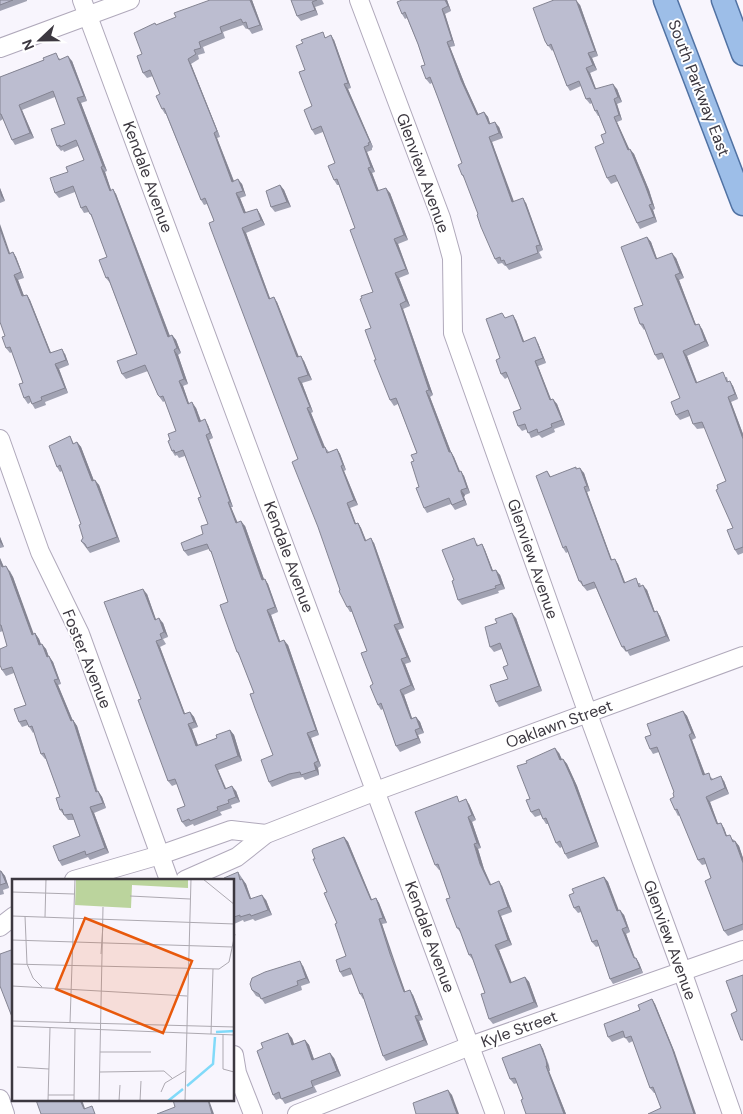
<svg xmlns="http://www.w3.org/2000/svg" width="743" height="1114" viewBox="0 0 743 1114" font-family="'DM Sans',sans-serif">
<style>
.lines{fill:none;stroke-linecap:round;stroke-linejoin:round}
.minor-casing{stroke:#b0a9bb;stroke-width:20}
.major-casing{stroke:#5172a3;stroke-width:25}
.minor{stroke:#fff;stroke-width:18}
.major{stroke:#9dbee8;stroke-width:22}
.wall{fill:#a2a3b3}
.shaded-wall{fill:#848492}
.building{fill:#bcbdd0;stroke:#848492}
.labels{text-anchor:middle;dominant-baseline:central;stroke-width:4;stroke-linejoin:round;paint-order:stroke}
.street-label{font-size:16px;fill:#3c3840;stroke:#fff}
.inset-river{fill:none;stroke:#81daf9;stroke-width:2.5}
.inset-road{fill:none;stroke:#ada9b1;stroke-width:1}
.view{fill:#e8590c;fill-opacity:0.15;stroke:#e8590c;stroke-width:2.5}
.inset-edge{fill:none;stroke:#3c3840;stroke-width:2.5}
</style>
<rect width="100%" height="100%" fill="#f8f5fd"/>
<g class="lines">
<g class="minor-casing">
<g id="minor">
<path d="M82,0L495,1114"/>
<path d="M359,0L441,218L452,258L453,333L588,714L682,971L732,1114"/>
<path d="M0,48L130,0"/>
<path d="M0,439L40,552L80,634L169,880"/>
<path d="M74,880L160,855L231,830L266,834"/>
<path d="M185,880L237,857L266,834L376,791L743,656"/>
<path d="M0,927L14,916"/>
<path d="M234,1055L237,1073L253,1114"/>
<path d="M0,1099L5,1114"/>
<path d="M297,1114L470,1046L743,950"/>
</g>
</g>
<g class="major-casing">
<g id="major">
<path d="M665,0L743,204"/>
<path d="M723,0L743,54"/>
</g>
</g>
<use href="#minor" class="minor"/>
<use href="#major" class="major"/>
</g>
<g class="wall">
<path d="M0,0H27V1L0,11Z"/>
<path d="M252,0L263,30L252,34L248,28L246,29L243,25L223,32L225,38L203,47L205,53L198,55L199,59L191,64L220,137L217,138L234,181L242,184L246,196L240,198L246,213L257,209L260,214L265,225L246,233L270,298L277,302L298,357L304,361L312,380L302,383L313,412L311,413L325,447L329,452L337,449L340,454L346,470L344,471L358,505L350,508L356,524L358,523L361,528L366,540L374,543L404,628L398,630L411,662L405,664L415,690L404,695L412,718L416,717L420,722L424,733L418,735L421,743L400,752L396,746L383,709L381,710L378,705L367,651L352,612H350L347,607L340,590L298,459L213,218L207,204L204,205L201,200L166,114H165L162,109L160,94L153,76L147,78L143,73L142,54L156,25Z"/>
<path d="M291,0H322L324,4L315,7L318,15L301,21L297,16Z"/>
<path d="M402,0H447L451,11L445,14L455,46L450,47L465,85L478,114L484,112L488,117L490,124L499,127L503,138L492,142L513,201L526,203L543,250L539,252L542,258L509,270L506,266H505L502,263L498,264L495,259L466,180L462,175V163L438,98L432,83L430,84L426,79L425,65L418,44L407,18L405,19L402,14Z"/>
<path d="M580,5L598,56L592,58L597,70L590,73L596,89H617L622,102L617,104L622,120L617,122L629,149L634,154L649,190L655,209L653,210L657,222L640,229L637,223L618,181L611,184L607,178L604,143L606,133L599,116H598L595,111L592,103L590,104L586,99L581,86L570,91L567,86L553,50L552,51L545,41Z"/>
<path d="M326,37L334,40L351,88L348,89L373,147L372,148V150L367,152L375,172L372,173L379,191L390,193L408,240L398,244L409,274L399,278L410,306L403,309L433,395L430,397L451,452L454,457L460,471L464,476L470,493L465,495L464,497L467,505L455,510L451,504L427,513L424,508L414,461L417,453L398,404L394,406L390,400L376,360L371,328L373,292L355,228L339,185H337L334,180L335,163L323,132L315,135L312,130V106L305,70L303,43Z"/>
<path d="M59,58L60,59L72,61L87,101L81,103L107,171L105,172L111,190L116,194L170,336L172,335L176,340L181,353L178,355L188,384L183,386L189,404L196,408L201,421L208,425L213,438L209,440L233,507H231L237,523L245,526L264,579L268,584L278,612L271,615L280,641L288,645L319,735L311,738L321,766L318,768L319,775L305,780L303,777L293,779L272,787L269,782L273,755L254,693L240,657L237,652L228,602L213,556L209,549L188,556L184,551L203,534L208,524L201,497L185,456L179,458L177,455L175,456L172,451L170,440L176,431L165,401L163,402L158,395L148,371L126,379L122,374L137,354L110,283L106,278L107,257L93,219L89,212L84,213L81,208L75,192L59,198L55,193L68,172L84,160L78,146L64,152L63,150L61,151L57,146L65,124L55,97L22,110L34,138L15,145L12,140L3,119L0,121V77L44,60Z"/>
<path d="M280,185L284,190L291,207L275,212L271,207Z"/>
<path d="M0,188L5,201L0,203Z"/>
<path d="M647,237L651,242L657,259L676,258L684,278L679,280L696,325L702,329L709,346L687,356L697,382L727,377L728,381L733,386L738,399L731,402L743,434V553L738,555L735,550L733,528L718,489L726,481L705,428L697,429L693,424L690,416L680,420L676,415L680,398L664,358L658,360L655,355L645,329L644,330L640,324L643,305Z"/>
<path d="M13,252L16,257L24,278L18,280L24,296L27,295L30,300L51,353L65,354L69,365L59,369L68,393L45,402L46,405L35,409L31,402L28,404L24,398L23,383L12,352L10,353L6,348L5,336L10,253Z"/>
<path d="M506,318L516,320L524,341L538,343L546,363L538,366L551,399L557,404L565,425L554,429L555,432L542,438L539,435L531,438L527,429L522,431L518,426L521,409L508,377L505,379L501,374L500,358Z"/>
<path d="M70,436L74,444L77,442L81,447L94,481L99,485L120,542L90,553L81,541L83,538L81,524L62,471L60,472L57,467Z"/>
<path d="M577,469L584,473L590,491L587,492L612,560L618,564L625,582L640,583L641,586L647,590L655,612L660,616L670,641L630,656L627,651L626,652L622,647L596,588L587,591L579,581L568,552L566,553L563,548L547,471L551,477Z"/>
<path d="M0,537L4,547L0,548Z"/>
<path d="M477,543L478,546L482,544L485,550L493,571L500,575L505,589L498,591L499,593L462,605L458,600L454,580Z"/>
<path d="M0,558L4,567L10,571L13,577L33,634L35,633L39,639L41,644L46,649L49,657L53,662L61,684L58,685L73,721V720L77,726L98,792V791L102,797L106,808L94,813L109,853L90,860L88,857L62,866L59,861L80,836L74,820H68L60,810V797L46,759H45L41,754L34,732L33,733L28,725L22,727L19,722L26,705L14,673L6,676L2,670L7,646L3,631L0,632Z"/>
<path d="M147,594L156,620L163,623L168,637L163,639L166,644L160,647L185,714L190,712L194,717L198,727L192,729L198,745L217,738L230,730L234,735L242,761L218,770L226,788L236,791L240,802L231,805L232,808L220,812L222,815L194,826L193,824L186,827L182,822L185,806L177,784L172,786L168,781L141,699Z"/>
<path d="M516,618L542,691L499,707L496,702L508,679V665L502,649L494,652L490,647Z"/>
<path d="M683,711L687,716L696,738L692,740L705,774L712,778L713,779L724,781L729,794L710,802L718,824L724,828L727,836L734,840L739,846L743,858V930L728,936L724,931L711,878L706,864L702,865L698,860L680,815L678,816L675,810L674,792L659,752L653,754L650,749L651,735Z"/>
<path d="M559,753L562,759H563L567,764L577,786L599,847L568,859L565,854L562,847L560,848L556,843L548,824H546L543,819L541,815L535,817L531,812L530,799Z"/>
<path d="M460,801L469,804L476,820L472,822L481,848L478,849L484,869L491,884L502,886L512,912L501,916L512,945L499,950L511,983L525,977L529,982L538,1007L493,1024L489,1019L485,993L473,960L469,955L461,933L457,928L450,898L440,870H439L435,865Z"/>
<path d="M344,837L348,842L372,900L376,898L379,903L387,923L382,924L393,959L405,991L413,995L423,1020L419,1021L428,1045L386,1061L383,1056L364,999H363L360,994L353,974L343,977L340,972L346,956L337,923L327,892Z"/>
<path d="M0,871H1L5,876L9,888L3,890L4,894L0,895Z"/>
<path d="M238,872L246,884L251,899L266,900L272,915L255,921L253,919L244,922L243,920L234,924V880Z"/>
<path d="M604,877L608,882L618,911L624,915L630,932L626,934L635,958H636L639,963L643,973L613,984L610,979L599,946L596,947L592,942L581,912L578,913L574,908V893Z"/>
<path d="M303,966L310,983L301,986L302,990L265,1004L261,998L256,996L252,990Z"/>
<path d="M652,999L655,1004L675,1053L661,1108L655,1093H654L650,1088L633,1041L629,1043L625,1037L612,1042L608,1037Z"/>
<path d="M292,1038L294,1044L305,1040L309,1045L314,1059L334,1058L341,1076L314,1086L317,1092L285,1104L281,1098L276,1100L273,1095Z"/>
<path d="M540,1044L543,1049L549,1065L550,1071H549L566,1114H526L523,1099L517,1083L514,1084L510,1079Z"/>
</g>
<g class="shaded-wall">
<path d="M250,0H252L263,30L260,25Z"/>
<path d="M445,0H447L451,11L448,6Z"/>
<path d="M576,0L580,5L598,56L595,51Z"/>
<path d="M312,2L315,7L318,15L315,10Z"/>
<path d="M442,9L445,14L455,46L452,40Z"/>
<path d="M331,35L334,40L351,88L348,83Z"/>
<path d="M447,42L450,47L465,85L481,120L477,115L461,80Z"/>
<path d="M588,53L592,58L597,70L593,65Z"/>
<path d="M68,56L72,61L87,101L84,96Z"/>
<path d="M188,59L191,64L220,137L217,131Z"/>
<path d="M586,68L590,73L598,94L595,89Z"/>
<path d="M344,84L348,89L373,147L370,142Z"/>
<path d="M613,84L617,89L622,102L618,97Z"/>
<path d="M77,98L81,103L107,171L103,166Z"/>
<path d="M614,99L617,104L622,120L619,115Z"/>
<path d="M19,105L22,110L34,138L30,133Z"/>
<path d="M484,112L488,117L492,129L489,124Z"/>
<path d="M614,117L617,122L632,155L628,150Z"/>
<path d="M495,122L499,127L503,138L499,133Z"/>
<path d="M214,133L217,138L236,187L232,182Z"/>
<path d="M489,137L492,142L516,207L512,202Z"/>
<path d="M364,147L367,152L375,172L371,167Z"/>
<path d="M630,149L634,154L649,190L655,209L652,204Z"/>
<path d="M101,167L105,172L113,196L110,191Z"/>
<path d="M368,168L372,173L381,197L377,191Z"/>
<path d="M238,179L242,184L246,196L243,191Z"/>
<path d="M280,185L284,190L291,207L287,202Z"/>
<path d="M0,188L5,201L1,196L0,192Z"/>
<path d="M386,188L390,193L408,240L404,235Z"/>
<path d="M113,189L116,194L172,342L168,337Z"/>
<path d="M236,193L240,198L248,218L244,213Z"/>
<path d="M523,198L526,203L543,250L540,245Z"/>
<path d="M649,205L653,210L657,222L654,217Z"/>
<path d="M257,209L260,214L265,225L261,220Z"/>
<path d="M0,224L12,259L9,254L0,229Z"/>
<path d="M242,228L246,233L272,304L269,299Z"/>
<path d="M647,237L651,242L659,264L656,259Z"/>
<path d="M394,239L398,244L409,274L406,269Z"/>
<path d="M13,252L16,257L24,278L21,272Z"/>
<path d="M672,253L676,258L684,278L680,273Z"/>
<path d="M395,273L399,278L410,306L406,301Z"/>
<path d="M14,275L18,280L26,301L22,296Z"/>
<path d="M675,275L679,280L698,330L695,325Z"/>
<path d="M27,295L30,300L53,358L50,353Z"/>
<path d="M274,297L277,302L301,362L297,357Z"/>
<path d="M400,304L403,309L433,395L429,390Z"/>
<path d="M513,315L516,320L526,347L523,342Z"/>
<path d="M699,324L702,329L709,346L705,341Z"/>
<path d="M172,335L176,340L181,353L177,348Z"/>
<path d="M535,337L538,343L546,363L543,358Z"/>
<path d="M62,349L65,354L69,365L66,360Z"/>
<path d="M174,350L178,355L188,384L184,379Z"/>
<path d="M683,351L687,356L699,388L696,383Z"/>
<path d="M301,356L304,361L312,380L308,375Z"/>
<path d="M535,361L538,366L553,405L550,400Z"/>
<path d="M55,364L59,369L68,393L65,388Z"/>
<path d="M298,378L302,383L313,412L310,407Z"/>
<path d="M179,381L183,386L191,409L188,404Z"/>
<path d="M730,381L733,386L738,399L735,394Z"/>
<path d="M426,391L430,397L451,452L454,457L462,477L459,472L449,452Z"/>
<path d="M728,397L731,402L743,434V439Z"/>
<path d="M553,399L557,404L565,425L562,420Z"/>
<path d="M192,402L196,408L203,427L199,422Z"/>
<path d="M307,408L311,413L327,453L323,448Z"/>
<path d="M205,419L208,425L213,438L210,433Z"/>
<path d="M206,435L209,440L233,507L230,502Z"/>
<path d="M77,442L81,447L96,486L92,481Z"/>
<path d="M337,449L340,454L346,470L343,465Z"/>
<path d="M341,466L344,471L358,505L354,500Z"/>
<path d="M580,468L584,473L590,491L587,486Z"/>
<path d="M461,471L464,476L470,493L467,488Z"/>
<path d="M95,480L99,485L120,542L117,537Z"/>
<path d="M584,487L587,492L614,566L611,560Z"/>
<path d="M461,490L465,495L464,497L467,505L464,500L461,492Z"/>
<path d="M228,502L231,507L240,528L236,523Z"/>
<path d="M347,503L350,508L358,529L355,524Z"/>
<path d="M241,521L245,526L266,585L262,580Z"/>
<path d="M358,523L361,528L368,546L365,541Z"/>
<path d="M0,537L4,547L0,542Z"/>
<path d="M371,538L374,543L404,628L400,623Z"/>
<path d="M482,544L485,550L495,576L492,571Z"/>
<path d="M0,558L6,573L2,567L0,562Z"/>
<path d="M615,559L618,564L627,588L624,583Z"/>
<path d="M6,566L13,577L36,640L32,635Z"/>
<path d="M496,570L500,575L505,589L501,584Z"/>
<path d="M265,579L268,584L278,612L275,607Z"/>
<path d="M643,585L647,590L657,618L654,612Z"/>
<path d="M143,589L147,594L158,625L155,620Z"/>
<path d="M267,610L271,615L282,647L279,642Z"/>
<path d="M657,611L660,616L670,641L666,636Z"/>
<path d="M512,613L516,618L542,691L539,686Z"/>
<path d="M159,618L163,623L168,637L164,632Z"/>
<path d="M394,625L398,630L411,662L407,657Z"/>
<path d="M35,633L39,639L43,650L39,645Z"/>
<path d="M284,640L288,645L319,735L316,730Z"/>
<path d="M156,641L160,647L187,719L184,714Z"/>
<path d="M42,644L46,649L51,663L47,657Z"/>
<path d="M49,656L53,662L61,684L58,679Z"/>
<path d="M401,659L405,664L415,690L411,685Z"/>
<path d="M54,680L58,685L75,726L71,721Z"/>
<path d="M400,690L404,695L414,724L411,719Z"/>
<path d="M683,711L687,716L696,738L692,733Z"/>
<path d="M190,712L194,717L198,727L194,722Z"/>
<path d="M416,717L420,722L424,733L420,728Z"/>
<path d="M73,720L77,726L99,798L96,792Z"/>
<path d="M188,724L192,729L200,751L196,746Z"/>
<path d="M230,730L234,735L242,761L238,756Z"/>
<path d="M415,730L418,735L421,743L418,738Z"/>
<path d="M307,733L311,738L321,766L318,761Z"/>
<path d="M689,735L692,740L707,780L703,775Z"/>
<path d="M555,748L559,753L564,765L560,760Z"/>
<path d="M563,759L567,764L577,786L599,847L596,842Z"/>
<path d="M314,763L318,768L319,775L316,770Z"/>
<path d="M215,765L218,770L228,794L225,789Z"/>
<path d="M721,776L724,781L729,794L725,788Z"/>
<path d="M232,786L236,791L240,802L236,797Z"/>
<path d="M98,791L102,797L106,808L103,803Z"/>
<path d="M706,797L710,802L720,829L717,824Z"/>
<path d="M466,799L469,804L476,820L472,815Z"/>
<path d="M90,807L94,813L109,853L105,848Z"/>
<path d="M468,817L472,822L481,848L477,843Z"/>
<path d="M721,823L724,828L729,842L726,836Z"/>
<path d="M344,837L348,842L374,905L371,900Z"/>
<path d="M735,841L739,846L743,858V863Z"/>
<path d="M474,844L478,849L484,869L493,890L490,885L480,864Z"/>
<path d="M1,871L5,876L9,888L6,883Z"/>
<path d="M604,877L608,882L621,916L617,911Z"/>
<path d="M242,879L246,884L253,904L250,899Z"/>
<path d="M499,881L502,886L512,912L508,907Z"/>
<path d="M262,895L266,900L272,915L268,910Z"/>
<path d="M376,898L379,903L387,923L383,918Z"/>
<path d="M620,910L624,915L630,932L627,927Z"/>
<path d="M498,911L501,916L512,945L508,940Z"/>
<path d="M379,919L382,924L407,997L404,992Z"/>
<path d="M622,929L626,934L637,964L634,958Z"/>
<path d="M495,945L499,950L514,988L510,983Z"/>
<path d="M636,958L639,963L643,973L640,968Z"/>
<path d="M300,961L303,966L310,983L306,978Z"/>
<path d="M525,977L529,982L538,1007L534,1002Z"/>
<path d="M410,990L413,995L423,1020L419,1015Z"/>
<path d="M652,999L655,1004L675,1053L696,1114H694Z"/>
<path d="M415,1016L419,1021L428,1045L424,1040Z"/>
<path d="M288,1033L292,1038L296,1050L292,1045Z"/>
<path d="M305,1040L309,1045L316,1065L312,1060Z"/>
<path d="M540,1044L543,1049L550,1071L547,1066Z"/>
<path d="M330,1053L334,1058L341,1076L337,1071Z"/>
<path d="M546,1066L549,1071L566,1114H564Z"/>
<path d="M448,1090L452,1095L459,1114H457Z"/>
<path d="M80,1100H82L87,1114L84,1109Z"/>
<path d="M208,1100H209L214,1114H212Z"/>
</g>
<g class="building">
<path d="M0,0H13L0,5Z"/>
<path d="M210,0H250L260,25L248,29L246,22L243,23L241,19L220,27L222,33L199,42L201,48L194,50L196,54L188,59L217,131L214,133L232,182L238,179L243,191L236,193L244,213L257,209L261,220L242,228L269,299L274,297L297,357L301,356L308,375L298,378L310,407L307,408L323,448L325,447L327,453L337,449L343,465L341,466L354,500L347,503L355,524L358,523L365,541L371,538L400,623L394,625L407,657L401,659L411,685L400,690L411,719L416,717L420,728L415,730L418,738L396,746L381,703L378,705L370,686L373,684L361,653L367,651L350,606L347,607L339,591L340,590L318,527L292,462L298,459L211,229L209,223L214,221L213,218L205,198L201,200L164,108L162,109L156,96L160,94L150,70L143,73L137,56L142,54L134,33L155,23L156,25L176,17L174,13Z"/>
<path d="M291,0H317L312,2L315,10L297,16Z"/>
<path d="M402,0H445L448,6L442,9L452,40L447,42L461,80L477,115L484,112L489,124L495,122L499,133L489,137L512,202L523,198L540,245L536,246L538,253L506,265L504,260L501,261L500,257L495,259L481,227L477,215L478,214L463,175H462L458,165L462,163L438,98L430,77L426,79L421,66L425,65L418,44L405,12L402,14L397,2Z"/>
<path d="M554,0H576L595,51L588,53L593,65L586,68L595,89L613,84L618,97L614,99L619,115L614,117L628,150L630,149L645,185L652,204L649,205L654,217L637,223L615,175L607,178L595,147L604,143L601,135L606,133L597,110L595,111L590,98L586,99L579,81L567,86L551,44L548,46L545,41L533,8Z"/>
<path d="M323,32L325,38L331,35L348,83L344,84L370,142L368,143L369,145L364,147L371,167L368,168L377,191L386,188L404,235L394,239L406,269L395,273L406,301L400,304L429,390L426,391L449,452H451L459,472L461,471L467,488L461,490V492L464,500L452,505L449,498L424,508L416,488L419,487L411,462L414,461L411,455L417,453L396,398L390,400L374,360H376L365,330L371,328L360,299L362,298L361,296L373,292L350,230L355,228L337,179L334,180L328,166L335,163L321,126L312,130L304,110L312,106L299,72L305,70L296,46L303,43L301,40Z"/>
<path d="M56,53L59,60L68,56L84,96L77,98L103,166L101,167L110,191L113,189L168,337L172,335L177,348L174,350L184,379L179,381L188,404L192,402L199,422L205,419L210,433L206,435L230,502H228L236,523L241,521L262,580L265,579L275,607L267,610L279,642L284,640L316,730L307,733L318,761L314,763L316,770L301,775L300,772L289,774L269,782L261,760L273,755L255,708L250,694L254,693L238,652H237L220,605L228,602L211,551H210L207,544L184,551L181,543L203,534L201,526L208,524L198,498L201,497L183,450L175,453L174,450L172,451L168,441L170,440L168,434L176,431L163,396L160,397L158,395L145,365L122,374L117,361L137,354L108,277L106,278L99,260L107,257L91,214H90L86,206L81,208L73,186L55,193L50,178L68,172L66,167L84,160L76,140L60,147V145L57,146L51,129L65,124L53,91L19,105L30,133L12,140L1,114H0V77L44,60L43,58Z"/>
<path d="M280,185L287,202L271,207L266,191Z"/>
<path d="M0,229L9,254L13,252L21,272L14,275L22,296L27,295L50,353L62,349L66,360L55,364L65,388L41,397L42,400L32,404L29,396L24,398L19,384L23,383L10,347L6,348L2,337L5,336L0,322Z"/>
<path d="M647,237L656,259L672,253L680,273L675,275L695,325L699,324L705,341L683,351L696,383L723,372L727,382L730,381L735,394L728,397L743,439V547L735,550L727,530L733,528L716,490L718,489L717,485L726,481L702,422L693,424L688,410L676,415L671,402L680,398L662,353L655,355L643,324H640L634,308L643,305L621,247Z"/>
<path d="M502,313L505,318L513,315L523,342L535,337L543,358L535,361L550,400L553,399L562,420L551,424L552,427L538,433L537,429L528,433L525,424L518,426L513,412L521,409L506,372L501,374L496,360L500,358L486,319Z"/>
<path d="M70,436L73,444L77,442L92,481L95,480L117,537L87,548L85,544L81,541L83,538L79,525L81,524L60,465L57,467L49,446Z"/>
<path d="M576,467V469L580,468L587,486L584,487L611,560L615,559L624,583L636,578L639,587L643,585L654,612L657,611L666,636L626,651L624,646L622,647L617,636L594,582L583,586L581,581H579L566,546L563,548L536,476L547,471L550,477Z"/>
<path d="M474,538L477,546L482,544L492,571L496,570L501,584L495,586L496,588L458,600L452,581L454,580L442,550Z"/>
<path d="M0,562L2,567L6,566L9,572L32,635L35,633L39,645L42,644L47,657L49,656L58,679L54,680L71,721L73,720L96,792L98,791L103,803L90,807L105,848L86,855L85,851L59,861L53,846L80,836L72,814L64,815L62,809L60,810L56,798L60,797L44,753L41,754L32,726L29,727L26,720L19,722L14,709L26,705L12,667L2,670L0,665V649L7,646L1,625H0Z"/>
<path d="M143,589L155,620L159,618L164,632L160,634L162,639L156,641L184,714L190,712L194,722L188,724L196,746L217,738L216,735L230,730L238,756L215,765L225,789L232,786L236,797L228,800L229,803L217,807L218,810L190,821L189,819L182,822L177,809L185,806L175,779L168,781L138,700L141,699L104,602Z"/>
<path d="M512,613L539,686L496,702L490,685L508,679L503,667L508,665L500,643L490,647L485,627L497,623L495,619Z"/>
<path d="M683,711L692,733L689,735L703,775L709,773L711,780L721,776L725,788L706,797L717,824L721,823L726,836L730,835L733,842L735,841L743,863V924L724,931L705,881L711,878L704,858L698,860L677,809L675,810L670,799L674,797L673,793L674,792L657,747L650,749L645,737L651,735L647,724Z"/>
<path d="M555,748L560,760L563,759L573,781L596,842L565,854L560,841L556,843L546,818L543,819L539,809L531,812L526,800L530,799L517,766L527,763L526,761Z"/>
<path d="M457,796L459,802L466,799L472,815L468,817L477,843L474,844L480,864L490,885L499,881L508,907L498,911L508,940L495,945L504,967L510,983L525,977L534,1002L489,1019L481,994L485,993L471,954L469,955L459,928H457L446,899L450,898L438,864L435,865L415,812Z"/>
<path d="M344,837L371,900L376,898L383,918L379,919L390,954L404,992L410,990L419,1015L415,1016L424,1040L383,1056L362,993L360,994L350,968L340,972L336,960L346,956L335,924L337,923L324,893L327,892L313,859H315L312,851L313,849Z"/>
<path d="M0,871H1L6,883L0,885Z"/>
<path d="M238,872L240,880L242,879L250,899L262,895L268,910L251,916L250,914L240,917V915L234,917V880H225L224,878Z"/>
<path d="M604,877L617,911L620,910L627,927L622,929L634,958H636L640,968L610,979L597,940L592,942L579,906L574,908L569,895L574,893L572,889Z"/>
<path d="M14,949V1022L0,986V954Z"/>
<path d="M300,961L306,978L297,981L298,985L261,999L259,994L252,990L250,984L252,978L265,972Z"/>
<path d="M743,975V1040H741L731,1014L737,1011L726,981Z"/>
<path d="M652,999L672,1048L694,1114H648L661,1108L653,1087L650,1088L631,1036L625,1038L623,1031L608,1037L604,1024L640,1010L638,1005Z"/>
<path d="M288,1033L292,1045L305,1040L312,1060L330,1053L337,1071L311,1081L313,1087L281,1099L279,1092L273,1095L257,1051L263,1048L261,1043Z"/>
<path d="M540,1044L546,1060L547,1066H546L564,1114H526L521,1100L523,1099L515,1078L510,1079L502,1058Z"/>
<path d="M448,1090L457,1114H416L413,1103Z"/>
<path d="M36,1100H80L84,1109L92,1106L95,1114H41Z"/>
<path d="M173,1100H208L212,1114H157L175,1107Z"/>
</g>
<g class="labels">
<g class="street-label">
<text transform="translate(699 88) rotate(69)">South Parkway East</text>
<text transform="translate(423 173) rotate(70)">Glenview Avenue</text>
<text transform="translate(148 177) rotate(70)">Kendale Avenue</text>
<text transform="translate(289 557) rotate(70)">Kendale Avenue</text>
<text transform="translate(533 559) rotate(71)">Glenview Avenue</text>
<text transform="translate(87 659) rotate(68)">Foster Avenue</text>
<text transform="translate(559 724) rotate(-20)">Oaklawn Street</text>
<text transform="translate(430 937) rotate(70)">Kendale Avenue</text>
<text transform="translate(670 940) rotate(70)">Glenview Avenue</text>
<text transform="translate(519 1029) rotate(-20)">Kyle Street</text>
</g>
</g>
<g transform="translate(12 879)">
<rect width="222" height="222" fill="#f8f5fd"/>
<path d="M64,0H176V9L120,6L119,29L63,26Z" fill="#bbd49d"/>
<path class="inset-river" d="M204,153L223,152M175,207L201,185L203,158M156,222L171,210"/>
<path class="inset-road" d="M191,0L223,26M0,13L62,15M118,17L178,20M0,37L223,45M13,37L15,85L21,99L30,108M33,38L34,0M0,61L220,68M89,75L91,46M0,85L207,90L217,83L223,55M0,107L175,117M0,142L223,148M58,144L63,0M0,147L223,156M199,155L201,90M211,156V190L222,193M88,173H139M5,188L37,190M88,193L152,192L160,199M149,213L153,204L173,192M36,216H62M36,222L38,149M62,222L63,150M87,222L91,28M107,222L108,206M128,222L129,202M173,222L179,0"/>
<path class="view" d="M73,39L180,82L151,154L44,110Z"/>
<rect width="222" height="222" class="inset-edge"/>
</g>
<g transform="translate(40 40) rotate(248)" stroke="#ffffff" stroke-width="4" paint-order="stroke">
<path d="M0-4L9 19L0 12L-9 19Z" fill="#3c3840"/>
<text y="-8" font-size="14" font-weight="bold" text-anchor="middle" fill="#3c3840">N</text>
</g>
</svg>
